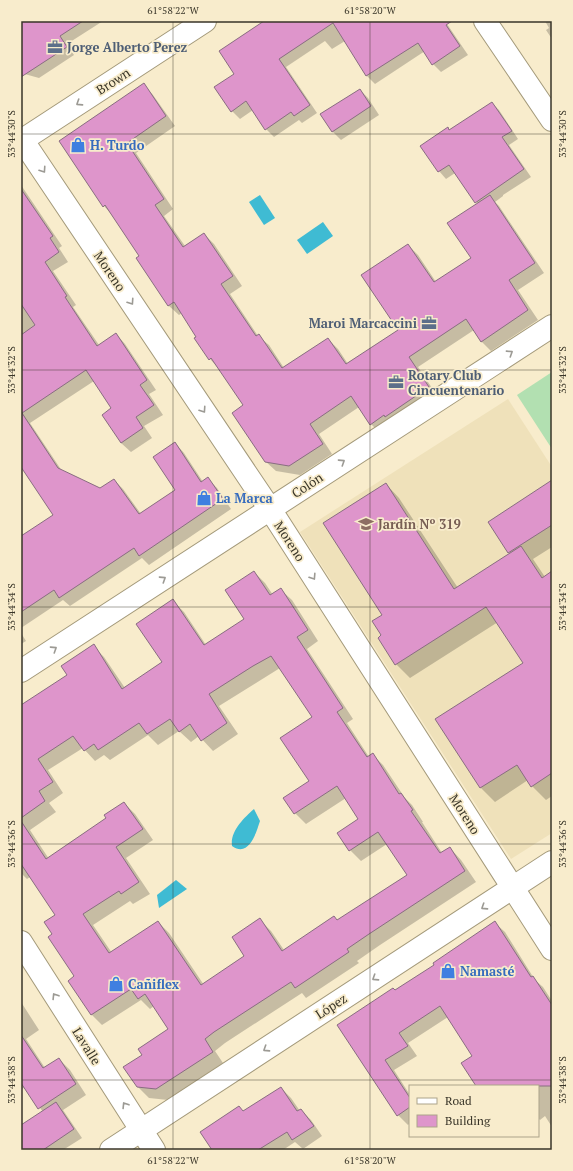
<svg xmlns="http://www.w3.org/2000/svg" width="573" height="1171" viewBox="0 0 573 1171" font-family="'PT Serif',serif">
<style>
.built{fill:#efe1ba}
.green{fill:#b2e0b1}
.water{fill:#3fbbd3}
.shadow{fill:#0003;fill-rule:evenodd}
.building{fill:#de95cb;stroke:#896d81}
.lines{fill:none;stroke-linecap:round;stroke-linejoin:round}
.minor-casing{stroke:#a49a7b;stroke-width:24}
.tertiary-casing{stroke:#a49a7b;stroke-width:24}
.secondary-casing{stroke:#a49a7b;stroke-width:24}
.minor{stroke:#fff;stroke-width:22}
.tertiary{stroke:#fff;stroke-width:22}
.secondary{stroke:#fff;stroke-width:22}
.oneway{stroke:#9c9a94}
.ticks{fill:none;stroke:#393528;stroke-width:1;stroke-opacity:0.45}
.labels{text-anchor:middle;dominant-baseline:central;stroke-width:3.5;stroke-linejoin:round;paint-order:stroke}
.service-label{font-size:13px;font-weight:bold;fill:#4e5e75;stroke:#f8eccc;text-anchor:start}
.street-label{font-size:13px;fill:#393528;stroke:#f8eccc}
.shop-label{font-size:13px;font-weight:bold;fill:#366cbe;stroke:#f8eccc;text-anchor:start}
.education-label{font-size:13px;font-weight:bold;fill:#785e54;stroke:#f8eccc;text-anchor:start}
.neatline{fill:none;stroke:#393528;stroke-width:1.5}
.ticks-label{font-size:10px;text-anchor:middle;fill:#393528}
</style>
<rect width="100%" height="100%" fill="#f8eccc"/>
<path class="built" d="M508,399L552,467V833L511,859L300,532Z"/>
<path class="green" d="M552,372V449L517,395Z"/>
<g class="water">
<path d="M260,195L275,218L264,225L249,202Z"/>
<path d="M323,222L333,236L307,254L297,240Z"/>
<path d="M254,809L260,821C256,833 249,858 232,846C230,831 244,818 254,809Z"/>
<path d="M176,880L187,889L159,908L157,895Z"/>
</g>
<g class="shadow">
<path d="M21,21H103L67,44L74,55L39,78L21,73Z"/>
<path d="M264,21H445L468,55L441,72L433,64L425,51L375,84L367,76L345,41L332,49L325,41L286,67L317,113L302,123L299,120L274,137L266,129L253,110L240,119L232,111L235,74Z"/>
<path d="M545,21H552V39L546,30L549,28Z"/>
<path d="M144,85L153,95L175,126L136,153L173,209L164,216L185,246L204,234L214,244L242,286L230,294L258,336L269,345L284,368L328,339L338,349L348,364L399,331L408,245L418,255L436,282L472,258L478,204L455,173L446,179L439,171L450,131L492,103L499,110L518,139L509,145L531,177L503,195V196L495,202L499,206L544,273L518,290L538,320L491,351L481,341L474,330L418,367L438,397L381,434L371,424L359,407L319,434L332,454L300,475L276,471L265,461L245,405L220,370L210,359L196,338L197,337L182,313L179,315L169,306L138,258L140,256L113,216L104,206Z"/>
<path d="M360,90L368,98L379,115L341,140L333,132L322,115Z"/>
<path d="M21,185L62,246L59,248L68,262L53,271L76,305L73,307L99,345L116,334L125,344L156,390L149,394L163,415L144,426L152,438L131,452L121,443L113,409L94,381L30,423L62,471L100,489L114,480L123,489L141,514L176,491L175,443L184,453L203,482L208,479L217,488L231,509L149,565L142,558L70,606L63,600L21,628V538L55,515L21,465Z"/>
<path d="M552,482V547L533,559L545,577L552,572V796L546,800L532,786L528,780L495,802L481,788L437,720L524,663L498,622L410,678L396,664L382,636L386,484L399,498L458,588L510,554L509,552Z"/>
<path d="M254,572L265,583L273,595L281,590L292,600L318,641L307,649L353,719L347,723L369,757L372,754L383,765L405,798L412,805L423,822H422L442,853L450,848L461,860L476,882L380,945L357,961L359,963L306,998L302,993L225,1043L215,1051L223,1063L168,1100L149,1098L138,1087L143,1055L170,1029L154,1006L150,1009L141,1000L102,1025L91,1014L76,976L54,934L56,915L30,877L27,879L21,873V707L69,675L93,646L104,657L125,688L163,662L173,601L184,612L206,645L245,619ZM280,668L313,717L310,782L295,813L306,824L346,798L360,819L339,833L350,850L361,861L387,844L408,876L338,921L284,950L271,931L260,920L246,957L204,985L169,933L158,922L112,953L93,925L130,901L133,904L150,894L126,858L153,840L135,814L124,803L107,818L49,859L30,830L56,812L49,803L63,793L48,770L83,748L95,761L104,755L110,760L148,735L158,745L179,731L191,742L199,736L213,751L238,734L219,706Z"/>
<path d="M21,633L26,641L21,644Z"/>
<path d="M495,923L505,932L535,980L543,987L552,1001V1127L545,1116L540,1120L538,1118V1086H480L473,1056L448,1017L408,1043L417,1056L394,1070L410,1095V1123L408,1125L398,1115L338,1026L436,965Z"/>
<path d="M21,1002L39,1030L26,1039L45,1068L59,1059L70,1070L86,1095L63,1110L82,1138L63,1150H21V1126L43,1112L25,1087L21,1090Z"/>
<path d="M281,1088L291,1098L300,1111L301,1110L311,1120L322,1136L303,1149L295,1142L283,1150H213L243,1112Z"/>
</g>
<g class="building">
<path d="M21,21H83L60,36L67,47L21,77Z"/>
<path d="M264,21H452L446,25L460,46L432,65L418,43L366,76L333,23L279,59L310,105L294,116L291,112L265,130L246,101L231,112L214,87L234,74L219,51Z"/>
<path d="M144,83L166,116L127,143L164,199L155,205L183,247L204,233L233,276L221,284L256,336L259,334L282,368L328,338L346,364L398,330L361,275L408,244L434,282L471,258L447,223L490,195L535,263L509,280L528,310L481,342L466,319L409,357L429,387L385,417L384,415L370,425L351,396L310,424L323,444L289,466L265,462L232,413L243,405L211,358L209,360L194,338L196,337L174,302L168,306L136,258L139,256L105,205L103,207L59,141Z"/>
<path d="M360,89L371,106L332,132L320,114Z"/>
<path d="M492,102L512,131L502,137L524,169L475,203L449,165L438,172L420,146L448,127L449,130Z"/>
<path d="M21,189L53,236L50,238L59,252L45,262L67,296L65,297L97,346L116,333L147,380L140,385L154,405L136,417L143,428L121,443L102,415L111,408L86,370L22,413L58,468L100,488L114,479L139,514L175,490L153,457L175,442L201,482L208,477L223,499L139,556L134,548L59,598L54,590L21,612V536L53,515L21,467V335L35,325L21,304Z"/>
<path d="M552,480V525L508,553L488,522Z"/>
<path d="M386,483L454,589L521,546L542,578L552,571V773L531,787L517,765L480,788L435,719L523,663L486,607L395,665L378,638L381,635L372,621L382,615L323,523Z"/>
<path d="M254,571L270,595L281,588L308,630L297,637L343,708L337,712L367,757L373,753L399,794L401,793L413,810L411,811L440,853L450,847L465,871L369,934L347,949L349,952L295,988L291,982L214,1032L205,1039L213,1052L156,1089L137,1087L123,1067L142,1055L138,1049L168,1029L145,994L138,999L131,989L91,1015L68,981L74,976L48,937L52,934L44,922L55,915L21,864V821L46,859L106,818L104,815L124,802L143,829L116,847L139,882L121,894L119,891L83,914L109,953L158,921L201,985L244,956L232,937L260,918L282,951L334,916L337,920L407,875L378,832L349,851L337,833L358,819L337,786L294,814L283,798L309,781L280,738L312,717L271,656L253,666L209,694L227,723L201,741L190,724L179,732L170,719L147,734L139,723L98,750L94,744L84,751L73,736L38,759L53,782L39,791L45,801L21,818V705L67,675L61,666L94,644L122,689L162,662L136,624L173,599L204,645L244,619L225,590Z"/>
<path d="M495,921L531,977L533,976L552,1005V1086H476L461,1063L472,1056L440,1006L399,1033L408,1046L385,1060L410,1098V1107L397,1116L337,1025L393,988L395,990L434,965L433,963Z"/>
<path d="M21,1035L43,1068L59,1058L76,1084L38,1109L21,1083Z"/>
<path d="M281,1087L297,1111L301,1109L314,1126L292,1140L287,1132L258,1150H212L200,1132L239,1106L243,1111Z"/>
<path d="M56,1102L74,1129L43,1150H21V1125Z"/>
</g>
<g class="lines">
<g class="minor-casing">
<g id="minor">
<path d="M21,138L270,509L552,949"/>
<path d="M21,671L552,326"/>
<path d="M21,942L154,1150"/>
<path d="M111,1150L552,862"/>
</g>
</g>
<g class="tertiary-casing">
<path id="tertiary" d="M21,141L205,21"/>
</g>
<g class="secondary-casing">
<path id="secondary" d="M485,21L552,120"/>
</g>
<use href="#minor" class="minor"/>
<use href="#tertiary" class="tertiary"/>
<use href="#secondary" class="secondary"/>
</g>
<defs><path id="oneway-chevron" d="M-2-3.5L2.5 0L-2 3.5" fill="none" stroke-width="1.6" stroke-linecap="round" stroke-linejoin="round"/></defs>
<g class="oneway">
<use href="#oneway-chevron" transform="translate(79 103) rotate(147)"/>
<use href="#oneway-chevron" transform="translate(43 170) rotate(56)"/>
<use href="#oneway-chevron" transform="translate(131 302) rotate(56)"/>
<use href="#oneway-chevron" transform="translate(510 353) rotate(-33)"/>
<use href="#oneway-chevron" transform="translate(203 410) rotate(56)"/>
<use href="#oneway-chevron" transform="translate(342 462) rotate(-33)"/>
<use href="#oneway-chevron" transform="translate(313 577) rotate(57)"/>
<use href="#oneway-chevron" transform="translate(163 579) rotate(-33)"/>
<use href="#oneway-chevron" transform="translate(54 649) rotate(-33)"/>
<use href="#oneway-chevron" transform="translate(484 907) rotate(147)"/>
<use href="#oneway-chevron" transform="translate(375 978) rotate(147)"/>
<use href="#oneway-chevron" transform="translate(55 996) rotate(-122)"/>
<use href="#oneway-chevron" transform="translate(266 1049) rotate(147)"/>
<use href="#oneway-chevron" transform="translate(125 1105) rotate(-122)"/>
</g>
<path class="ticks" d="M173,21V1150M370,21V1150M21,134H552M21,370H552M21,607H552M21,844H552M21,1080H552"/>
<defs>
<g id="office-bare" transform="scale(1.2)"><path d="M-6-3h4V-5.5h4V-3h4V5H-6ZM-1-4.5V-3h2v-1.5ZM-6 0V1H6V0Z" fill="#5c6f8a" stroke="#f8eccc" stroke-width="2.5" paint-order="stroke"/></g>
<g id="shop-bare" transform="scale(1.2)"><path d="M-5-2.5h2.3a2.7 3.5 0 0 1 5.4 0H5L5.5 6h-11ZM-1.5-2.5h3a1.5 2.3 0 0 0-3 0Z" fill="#3f7fe0" stroke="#f8eccc" stroke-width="2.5" paint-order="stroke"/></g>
<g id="school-bare" transform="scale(1.2)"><path d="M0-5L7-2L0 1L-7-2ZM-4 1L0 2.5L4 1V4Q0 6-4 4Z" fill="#8d6e63" stroke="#f8eccc" stroke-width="2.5" paint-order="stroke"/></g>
</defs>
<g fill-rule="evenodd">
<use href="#office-bare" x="55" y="47"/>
<use href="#shop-bare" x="78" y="145"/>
<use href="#office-bare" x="429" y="323"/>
<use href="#office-bare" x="396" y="382"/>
<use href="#shop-bare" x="204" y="498"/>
<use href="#school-bare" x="366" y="524"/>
<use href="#shop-bare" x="448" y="971"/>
<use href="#shop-bare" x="116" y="984"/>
</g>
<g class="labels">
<g class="service-label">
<text x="67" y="47">Jorge Alberto Perez</text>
<text x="417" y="323" text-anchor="end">Maroi Marcaccini</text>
<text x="408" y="375">Rotary Club<tspan x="408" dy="15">Cincuentenario</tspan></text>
</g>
<g class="street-label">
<text transform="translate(113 81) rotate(-33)">Brown</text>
<text transform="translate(110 271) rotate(56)">Moreno</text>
<text transform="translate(307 485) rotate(-33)">Colón</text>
<text transform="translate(290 541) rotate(57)">Moreno</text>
<text transform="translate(465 814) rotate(57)">Moreno</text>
<text transform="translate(331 1006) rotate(-33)">López</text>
<text transform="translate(87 1046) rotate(58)">Lavalle</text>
</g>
<g class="shop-label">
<text x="90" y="145">H. Turdo</text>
<text x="216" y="498">La Marca</text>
<text x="460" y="971">Namasté</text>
<text x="128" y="984">Cañiflex</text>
</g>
<g class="education-label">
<text x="378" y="524">Jardín Nº 319</text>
</g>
</g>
<rect width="573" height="1171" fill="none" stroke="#f8eccc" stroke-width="44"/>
<rect x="409" y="1085" width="130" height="52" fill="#f8eccc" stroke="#aca38a"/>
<rect x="417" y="1098" width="20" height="6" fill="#ffffff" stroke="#aca38a"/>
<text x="445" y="1105" font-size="12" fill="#393528">Road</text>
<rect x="417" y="1115" width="20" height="12" fill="#de95cb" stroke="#aca38a"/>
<text x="445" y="1125" font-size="12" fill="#393528">Building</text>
<rect x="22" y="22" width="529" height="1127" class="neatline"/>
<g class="ticks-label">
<text x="173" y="14">61°58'22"W</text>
<text x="370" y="14">61°58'20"W</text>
<text transform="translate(11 134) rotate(-90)" y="4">33°44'30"S</text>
<text transform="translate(562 134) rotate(-90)" y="4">33°44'30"S</text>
<text transform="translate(11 370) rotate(-90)" y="4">33°44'32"S</text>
<text transform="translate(562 370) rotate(-90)" y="4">33°44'32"S</text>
<text transform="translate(11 607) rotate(-90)" y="4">33°44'34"S</text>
<text transform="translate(562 607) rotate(-90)" y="4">33°44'34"S</text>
<text transform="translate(11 844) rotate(-90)" y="4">33°44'36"S</text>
<text transform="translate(562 844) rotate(-90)" y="4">33°44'36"S</text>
<text transform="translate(11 1080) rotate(-90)" y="4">33°44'38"S</text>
<text transform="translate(562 1080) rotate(-90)" y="4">33°44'38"S</text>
<text x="173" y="1164">61°58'22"W</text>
<text x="370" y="1164">61°58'20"W</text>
</g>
</svg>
